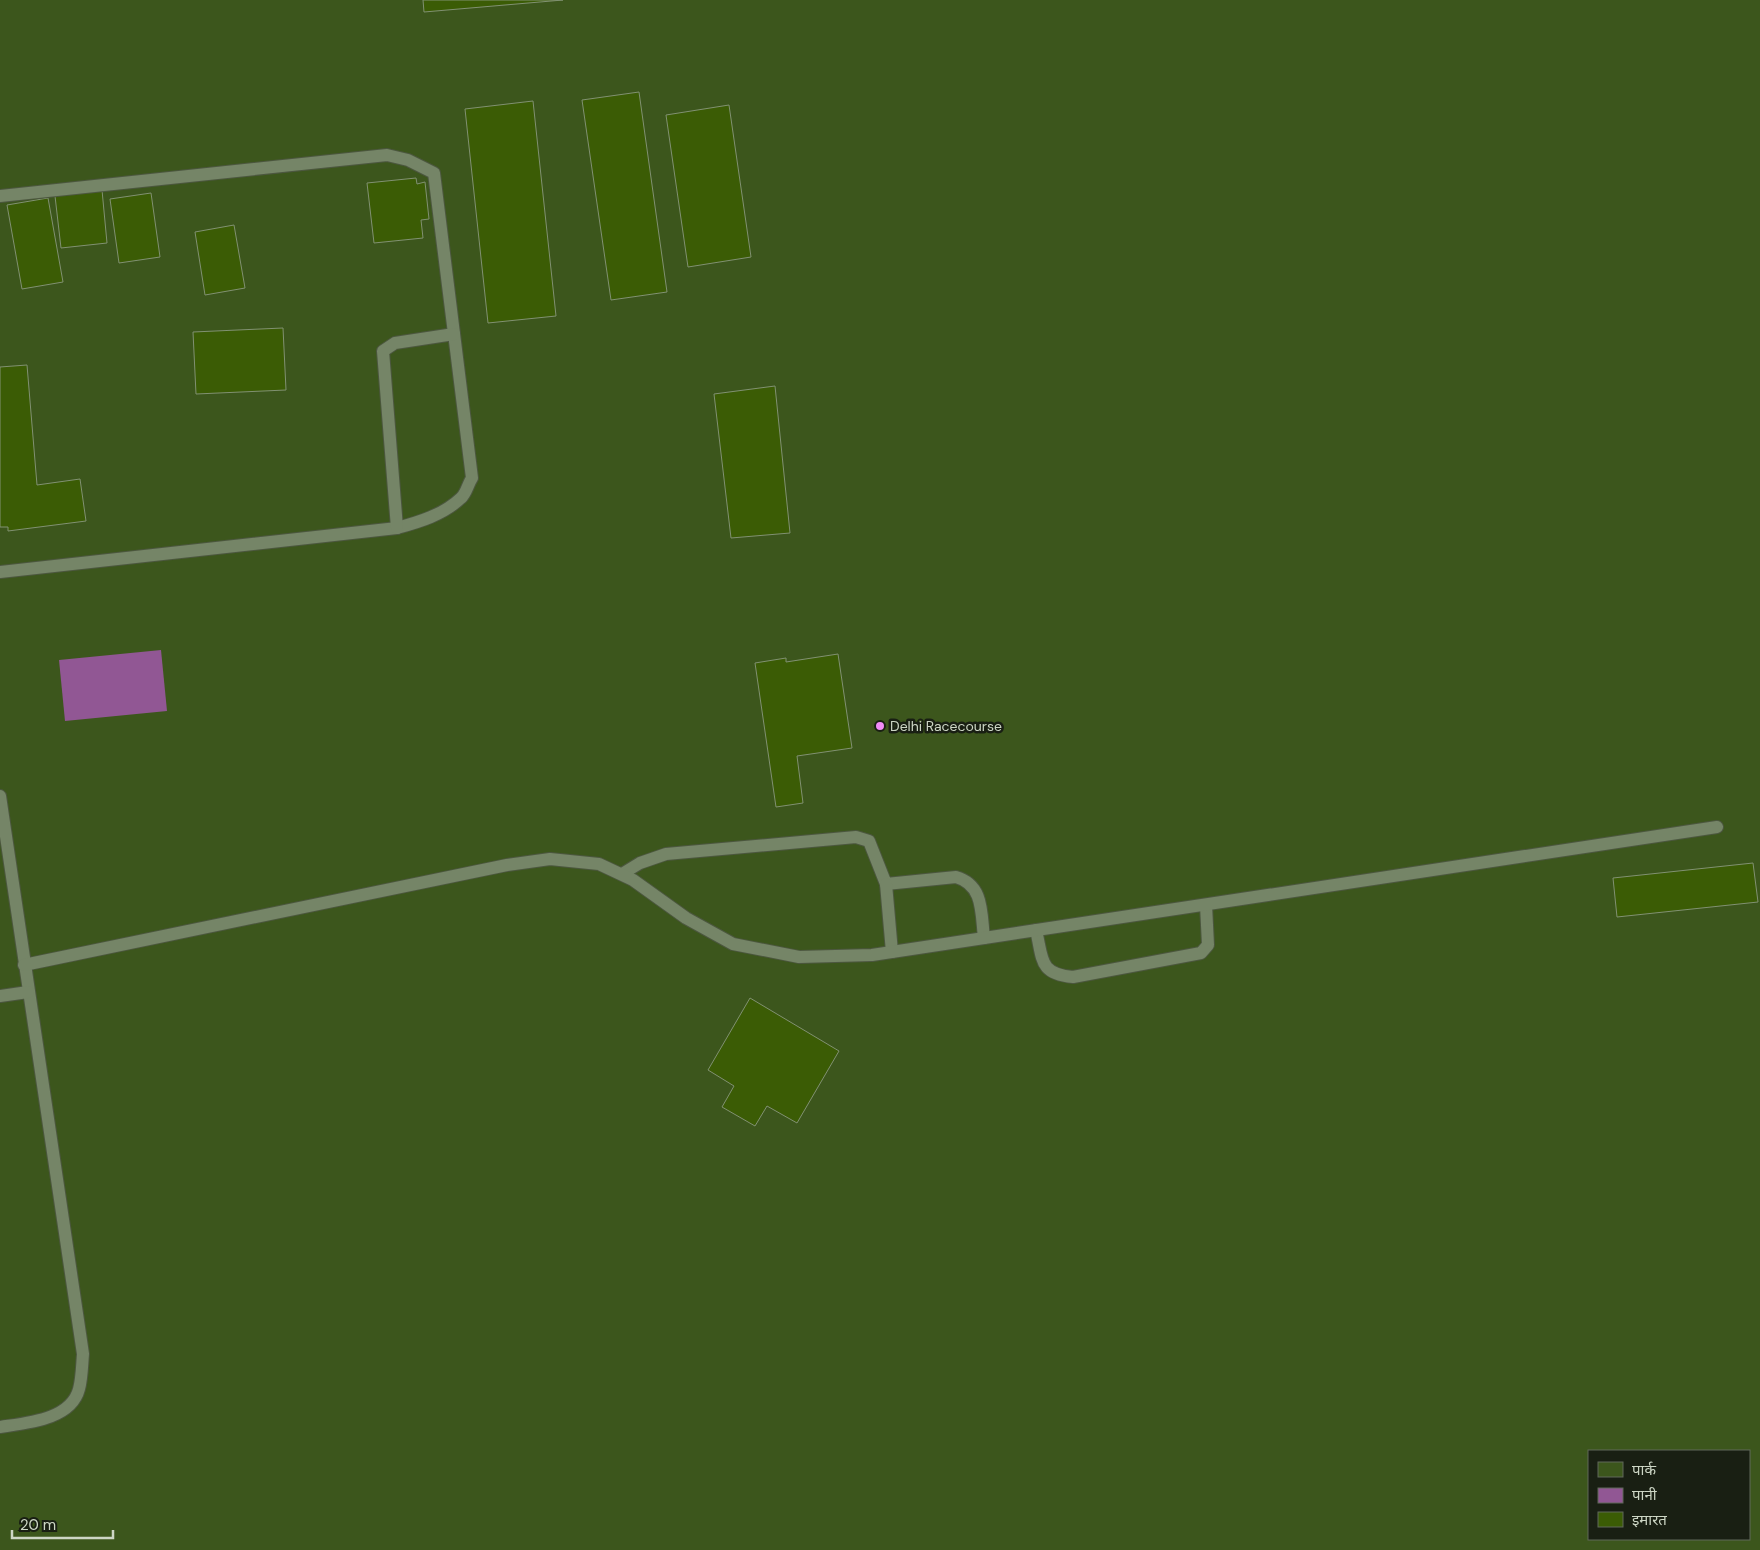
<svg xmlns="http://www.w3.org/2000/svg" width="1760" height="1550" viewBox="0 0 1760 1550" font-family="'DM Sans','Noto Sans Devanagari',sans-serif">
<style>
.green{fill:#3c561c;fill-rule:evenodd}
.water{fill:#915794}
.building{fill:#3b5c05;stroke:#819172}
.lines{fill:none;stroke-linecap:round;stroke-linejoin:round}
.service-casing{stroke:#4c573f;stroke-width:14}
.service{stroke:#758567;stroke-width:12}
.poi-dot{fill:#f08bf6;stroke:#191f13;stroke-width:2}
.labels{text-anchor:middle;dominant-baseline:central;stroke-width:5;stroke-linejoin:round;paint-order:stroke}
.poi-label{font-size:14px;fill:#cdd6c5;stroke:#191f13;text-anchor:start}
</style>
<rect width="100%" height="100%" fill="#2d3a1f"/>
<path class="green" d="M0,0H1760V1550H0ZM1589,1451H1749V1539H1589Z"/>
<path class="water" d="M161,650L167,711L65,721L59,660Z"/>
<g class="building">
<path d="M423,0H563L424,12Z"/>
<path d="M639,92L667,292L611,300L582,100Z"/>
<path d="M533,101L556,316L488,323L465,109Z"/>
<path d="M729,105L751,257L688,267L666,115Z"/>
<path d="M416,178L417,184L425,182L429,219L421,220L423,238L374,243L367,183Z"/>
<path d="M102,190L107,243L61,248L55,196Z"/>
<path d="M151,193L160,257L119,263L110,199Z"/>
<path d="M48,198L63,282L22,289L7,205Z"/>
<path d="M234,225L245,288L205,295L195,232Z"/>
<path d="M283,328L286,390L196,394L193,332Z"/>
<path d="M27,365L37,485L80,479L86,521L8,531V527H0V367Z"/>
<path d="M775,386L790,533L731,538L714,394Z"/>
<path d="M838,654L852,748L797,756L803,803L776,807L755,663L786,658V662Z"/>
<path d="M1753,863L1758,902L1617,917L1613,878Z"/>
<path d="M750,998L839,1051L797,1123L767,1106L755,1126L722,1107L734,1086L708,1070Z"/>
</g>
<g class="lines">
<g class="service-casing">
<g id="service">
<path d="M0,196L387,155L408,160L434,173L472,478C468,484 466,494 461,498C443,515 419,522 397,528L0,572"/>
<path d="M397,528L383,351L395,343L454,334"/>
<path d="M0,796L83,1354C82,1365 82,1378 79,1389C71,1420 26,1423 0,1427"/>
<path d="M622,874L640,863L666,854L856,837L869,841L886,884L956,877C984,885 981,913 984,938"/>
<path d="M886,884L892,952"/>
<path d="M1036,930C1043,960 1039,974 1073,977L1201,953L1208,945L1206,905"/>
<path d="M24,965L507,865L550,859L599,864L633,880L686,918L733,944L799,957L872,955L1717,827"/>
<path d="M0,996L28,992"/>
</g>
</g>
<use href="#service" class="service"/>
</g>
<circle class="poi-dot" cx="880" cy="726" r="5"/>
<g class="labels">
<g class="poi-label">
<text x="890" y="726">Delhi Racecourse</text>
</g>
</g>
<rect x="1588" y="1450" width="162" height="90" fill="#191f13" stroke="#61685a"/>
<rect x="1598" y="1462" width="25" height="15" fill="#3c561c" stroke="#61685a"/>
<text x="1632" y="1475" font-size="15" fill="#cdd6c5">पार्क</text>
<rect x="1598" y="1488" width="25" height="15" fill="#915794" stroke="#61685a"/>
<text x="1632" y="1500" font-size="15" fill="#cdd6c5">पानी</text>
<rect x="1598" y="1512" width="25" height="15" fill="#3b5c05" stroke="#61685a"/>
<text x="1632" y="1525" font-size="15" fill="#cdd6c5">इमारत</text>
<path d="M12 1530v8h101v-8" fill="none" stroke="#cdd6c5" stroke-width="2.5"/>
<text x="20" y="1530" font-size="15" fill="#cdd6c5" stroke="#191f13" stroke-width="4" paint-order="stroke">20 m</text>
</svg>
